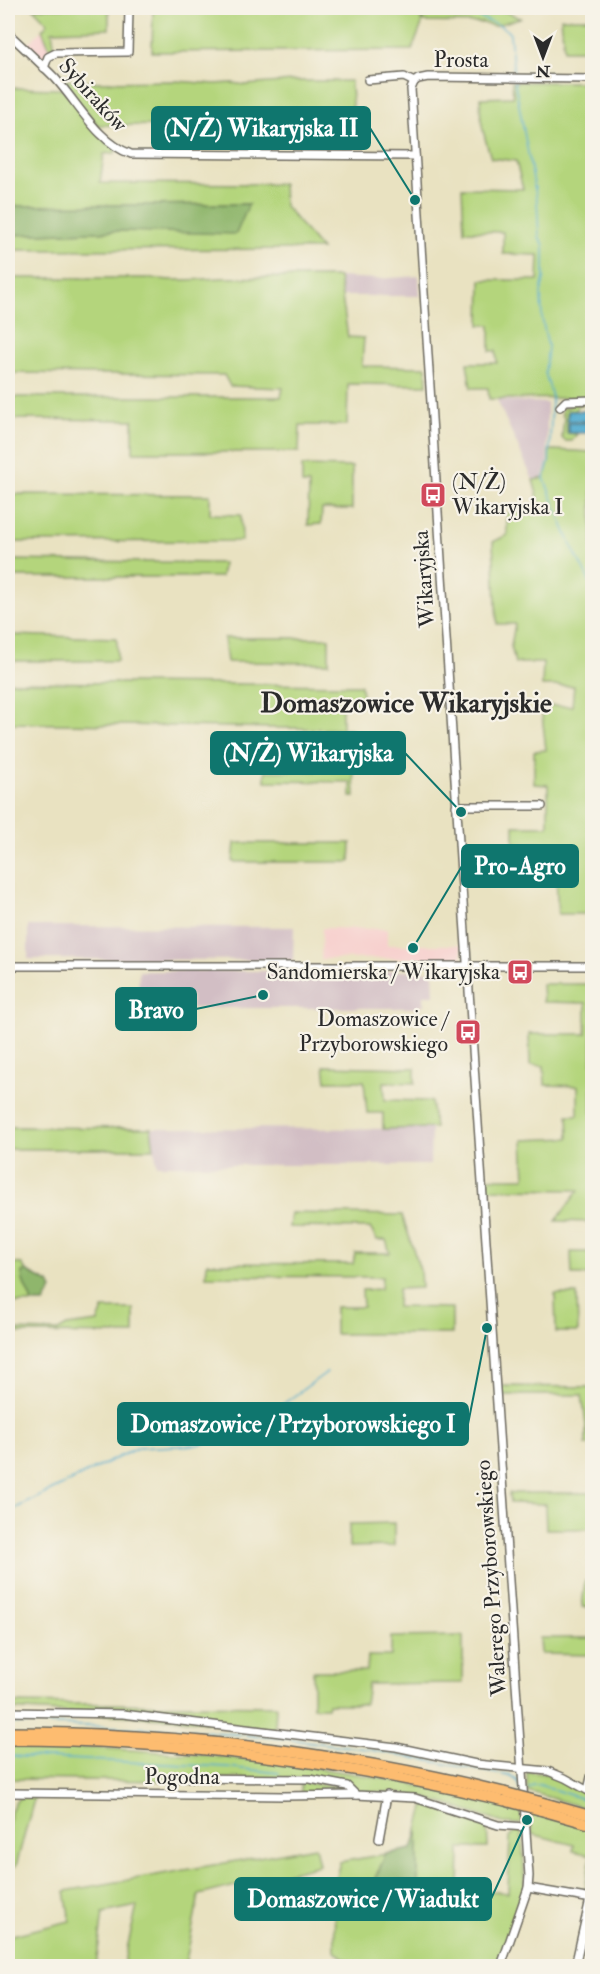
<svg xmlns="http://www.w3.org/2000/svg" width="600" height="1974" viewBox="0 0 600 1974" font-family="'IM FELL Double Pica',serif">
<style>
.built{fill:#f7d0ce}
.industrial{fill:#d2bec4}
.green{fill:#b4d57c;stroke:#708054;stroke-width:1.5}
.forest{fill:#8fb66c;stroke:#5d704c;stroke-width:1.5}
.water{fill:#52accf;stroke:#3e6c7d;stroke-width:1.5}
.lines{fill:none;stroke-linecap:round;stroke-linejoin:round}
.stream{stroke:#52accf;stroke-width:1.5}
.minor-casing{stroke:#6e6b60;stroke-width:10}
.highway-casing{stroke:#6e6b60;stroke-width:12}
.minor{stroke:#fff;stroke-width:7}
.highway{stroke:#fdbc70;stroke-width:9}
.highway-bridge-casing{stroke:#6e6b60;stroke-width:12;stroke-linecap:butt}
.highway-bridge{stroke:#fdbc70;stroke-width:9}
.labels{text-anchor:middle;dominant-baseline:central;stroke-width:4.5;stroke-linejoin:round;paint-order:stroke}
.street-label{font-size:22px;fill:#2b2b2b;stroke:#f7f3e8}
.poi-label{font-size:22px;fill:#2b2b2b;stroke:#f7f3e8;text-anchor:end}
.district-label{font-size:28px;font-weight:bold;fill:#2b2b2b;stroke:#f7f3e8}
.leader{fill:none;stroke:#0f766e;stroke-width:2}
.callout-dot{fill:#0f766e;stroke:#f7f3e8;stroke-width:2}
.callout{fill:#0f766e;stroke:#0f766e;stroke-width:2}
.callout-label{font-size:24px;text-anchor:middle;font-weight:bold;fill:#fff}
</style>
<rect width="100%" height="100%" fill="#f7f3e8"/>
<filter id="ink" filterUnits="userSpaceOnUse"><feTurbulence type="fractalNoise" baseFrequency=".0167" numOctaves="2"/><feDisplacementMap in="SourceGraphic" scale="12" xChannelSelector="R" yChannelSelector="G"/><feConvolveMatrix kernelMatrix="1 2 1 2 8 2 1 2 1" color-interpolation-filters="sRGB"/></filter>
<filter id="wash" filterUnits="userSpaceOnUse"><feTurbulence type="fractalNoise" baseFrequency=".008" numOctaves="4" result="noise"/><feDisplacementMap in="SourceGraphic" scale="24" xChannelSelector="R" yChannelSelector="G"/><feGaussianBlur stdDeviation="1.35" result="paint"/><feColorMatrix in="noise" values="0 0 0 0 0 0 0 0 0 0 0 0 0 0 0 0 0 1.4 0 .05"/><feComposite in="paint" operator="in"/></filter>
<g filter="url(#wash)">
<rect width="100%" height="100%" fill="#e9e2c1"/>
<g class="built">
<path d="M42,30L51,51L40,61L25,46Z"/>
<path d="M322,928L387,929V945H461L462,958L321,959Z"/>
</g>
<g class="industrial">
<path d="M419,276L420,296H342L339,277L377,279Z"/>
<path d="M497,400L547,403V463L542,479L533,480Z"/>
<path d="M28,926L294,927L293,960L28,959Z"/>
<path d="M139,971H433L434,995H424V1005H420V1008H192L191,995H138Z"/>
<path d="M151,1128L431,1129L430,1165H157Z"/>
</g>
<g class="green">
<path d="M33,8H109V29L52,31L55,50L51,51L42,30L48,23Z"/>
<path d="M153,8H418L422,24L412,50L152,52Z"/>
<path d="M422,8H497L520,18L494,26L483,23L423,22Z"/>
<path d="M561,18H592V50H564Z"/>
<path d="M73,80L95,82L176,81L215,84L232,83L246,85L292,81H351L352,105L355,127L98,125L60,81Z"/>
<path d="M512,82H592V398L489,399L488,388H471L467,363H497L496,351H490V325H480L481,280H538L539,255L503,254V232L464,231L462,188L523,189L516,161L491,158C485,139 478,118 481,98L513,97Z"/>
<path d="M8,88L63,89L116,147L115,153L104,154L100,183L283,184L284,205L321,249L8,250V235L119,231L249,204L8,206Z"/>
<path d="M339,277L348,337L364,338L362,366L426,367L427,385L348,384L347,425H300L299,452H133V420L8,419V397H281L283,388L230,386L224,375L8,373V278H152C175,282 198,279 222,278C261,277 300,277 339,277Z"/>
<path d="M592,402V405H578L577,410L567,411V433L577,434L572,441H565L562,438L564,417L562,415V408H567L572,404Z"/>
<path d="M553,450L592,452V914H558L556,876H542L540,843H514V826H548V785L534,784V751L546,750L541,706H572L574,686H542L543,663H515L511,646L515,624H497L493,542L507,535V513L542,512L533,480L544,478L549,462V451Z"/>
<path d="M302,466L352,467V509H322L321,524L308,525L309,484H302Z"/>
<path d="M8,494L210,495V514L241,515L242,541L8,542Z"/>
<path d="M8,560L223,563L221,577H8Z"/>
<path d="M8,635L117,638V661H8Z"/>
<path d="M224,638H329V663L227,662Z"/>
<path d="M8,682L361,685L363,705H342V729L352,730L355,797H351V782L265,781V771H316L317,752L343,751L339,729L8,723Z"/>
<path d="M235,843H351L350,862H233Z"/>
<path d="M542,984H592V1222L556,1221L579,1190L488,1189L486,1178H525L523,1140L569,1138L568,1115H578V1086L545,1085L544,1066L530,1065L529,1034H586V1003L543,1002Z"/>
<path d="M324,1066L415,1068V1083L384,1082L385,1100L431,1101L435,1128L383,1129V1113H367L364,1081H326Z"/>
<path d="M8,1127L151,1128L154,1149H8Z"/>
<path d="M291,1213L402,1215L420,1270L421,1288L398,1289L397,1307L452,1308V1334H335V1307H363L362,1290L381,1289L382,1277L206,1276L207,1263L353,1264L355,1253H390L386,1240H377L370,1228L289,1227Z"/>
<path d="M571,1252H592V1275H572Z"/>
<path d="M8,1263L22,1264L26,1271L22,1272C24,1285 29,1291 32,1303H8Z"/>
<path d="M555,1294H577L578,1332H556Z"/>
<path d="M103,1309H134V1334L8,1333V1330L58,1331L67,1326L98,1322Z"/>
<path d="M499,1386L592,1387V1445H586V1424L582,1395H500Z"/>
<path d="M509,1493H592V1529H546L545,1504L510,1503Z"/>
<path d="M394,1523V1546L349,1547V1524Z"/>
<path d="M585,1581H592V1607H582Z"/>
<path d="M463,1636V1683L368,1684L365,1704H328L327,1707H313V1671H367L368,1656H391V1637Z"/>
<path d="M540,1638H592V1655L541,1654Z"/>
<path d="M8,1703L276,1706L275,1730L180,1719L8,1709Z"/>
<path d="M8,1746C139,1747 268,1758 397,1781C438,1789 480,1800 521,1809L522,1822L520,1824L503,1823L426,1798L400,1793L356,1791L322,1779L170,1778L166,1781L8,1779Z"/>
<path d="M527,1772L548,1774L592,1795V1810L527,1791Z"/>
<path d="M301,1782L344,1788L349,1793L301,1794Z"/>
<path d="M22,1796H35L16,1866L8,1868C8,1847 3,1808 22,1796Z"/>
<path d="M425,1804L487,1824L488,1848H460L459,1888L508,1893L510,1837L516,1830L522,1833L525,1887L499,1966H357L335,1952L334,1884L340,1862L386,1854L372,1885L400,1881L418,1883V1829Z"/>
<path d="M529,1811L592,1829V1897L584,1895L591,1855L573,1851L574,1845L532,1834Z"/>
<path d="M315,1847L319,1865L199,1895L185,1966H123L137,1906L103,1913L96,1966H8V1936L70,1921L65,1891Z"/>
</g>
<g class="forest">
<path d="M249,204L236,234L119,231L8,235V206Z"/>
<path d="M26,1271L49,1283L52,1289L44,1303H32C29,1291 21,1284 22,1272Z"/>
<path d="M418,1829V1883L400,1881L372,1885L386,1854L412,1849Z"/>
</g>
<g class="water">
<rect x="568" y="411" width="24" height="10"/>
<rect x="568" y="423" width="24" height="10"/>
</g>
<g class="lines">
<g class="stream">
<path d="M466,8C478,22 500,20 510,34L514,75"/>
<path d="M514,79L537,200L539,237L544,245V278L541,293L542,318L548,347L545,372L552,397L549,462L544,478L570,543L592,586"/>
<path d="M8,1512L137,1448L197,1445L246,1431L327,1372"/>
<path d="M8,1723L190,1730L288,1739L367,1749L510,1776L518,1781L519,1789"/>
<path d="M8,1756L226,1767L279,1773"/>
<path d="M529,1788L533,1785H540L592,1802"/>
</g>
</g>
</g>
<g filter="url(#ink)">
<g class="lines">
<g class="minor-casing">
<g id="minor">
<path d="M8,33C24,48 40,63 55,78C78,103 98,143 131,154L415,156"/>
<path d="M44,68L48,57L56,53L128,52L129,8"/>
<path d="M368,80L404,77L414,82"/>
<path d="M414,82L411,89L412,104L460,858L529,1876L528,1888L501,1966"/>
<path d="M414,82L418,79L428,77L592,79"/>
<path d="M560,407L566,401L592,400"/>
<path d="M456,806H542"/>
<path d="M8,966H592"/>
<path d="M8,1712L123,1714L396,1747L476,1764L548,1771L565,1778L592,1793"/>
<path d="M170,1778L310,1779L347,1786L356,1795L415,1798L498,1825L525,1827"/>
<path d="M588,1790L592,1773"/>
<path d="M8,1793L283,1796L356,1795"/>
<path d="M379,1839L387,1795"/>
<path d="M528,1888L592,1899"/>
<path d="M575,1966L590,1899"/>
</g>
</g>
<g class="highway-casing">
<g id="highway">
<path d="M8,1732C175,1732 342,1752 504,1792"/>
<path d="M8,1740C175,1740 342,1762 505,1801"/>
<path d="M538,1801L592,1816"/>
<path d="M539,1810L592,1825"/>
</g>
</g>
<use href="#minor" class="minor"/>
<use href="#highway" class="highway"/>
<g class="highway-bridge-casing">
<g id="highway-bridge">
<path d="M504,1792L538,1801"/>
<path d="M505,1801L539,1810"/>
</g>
</g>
<use href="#highway-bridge" class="highway-bridge"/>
</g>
</g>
<defs>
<g id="bus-square" transform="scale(1.35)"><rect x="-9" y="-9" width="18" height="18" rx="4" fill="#d1495b" stroke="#f7f3e8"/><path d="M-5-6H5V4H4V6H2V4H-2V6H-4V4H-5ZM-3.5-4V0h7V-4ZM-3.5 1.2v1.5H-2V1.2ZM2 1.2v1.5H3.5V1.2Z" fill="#fff"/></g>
</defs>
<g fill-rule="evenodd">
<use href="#bus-square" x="433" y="495"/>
<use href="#bus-square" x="520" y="972"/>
<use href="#bus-square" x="468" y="1032"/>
</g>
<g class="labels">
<g class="street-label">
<text x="461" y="60">Prosta</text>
<text transform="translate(93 95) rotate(48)">Sybiraków</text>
<text transform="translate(424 579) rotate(-94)">Wikaryjska</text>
<text transform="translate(491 1578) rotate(-94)">Walerego Przyborowskiego</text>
<text x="182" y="1777">Pogodna</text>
</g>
<g class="poi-label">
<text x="452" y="482" text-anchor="start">(N/Ż)<tspan x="452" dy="25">Wikaryjska I</tspan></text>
<text x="500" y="972">Sandomierska / Wikaryjska</text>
<text x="448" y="1019">Domaszowice /<tspan x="448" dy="25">Przyborowskiego</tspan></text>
</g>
<g class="district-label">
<text x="406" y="703">Domaszowice Wikaryjskie</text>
</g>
</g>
<path class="leader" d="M415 200L370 128M461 812L405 753M413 948L462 866M263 995L196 1009M487 1328L468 1424M527 1820L491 1899"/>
<g class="callout-dot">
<circle cx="415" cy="200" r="6"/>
<circle cx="461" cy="812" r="6"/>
<circle cx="413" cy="948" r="6"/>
<circle cx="263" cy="995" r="6"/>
<circle cx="487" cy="1328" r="6"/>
<circle cx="527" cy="1820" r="6"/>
</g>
<g class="callout">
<rect x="152" y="107" width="218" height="42" rx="6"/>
<rect x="211" y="732" width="194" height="42" rx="6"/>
<rect x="462" y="845" width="116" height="42" rx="6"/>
<rect x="116" y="988" width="80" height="42" rx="6"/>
<rect x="118" y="1403" width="350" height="42" rx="6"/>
<rect x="235" y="1878" width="256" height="42" rx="6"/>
</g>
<g class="callout-label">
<text x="261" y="136">(N/Ż) Wikaryjska II</text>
<text x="308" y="761">(N/Ż) Wikaryjska</text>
<text x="520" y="874">Pro-Agro</text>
<text x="156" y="1018">Bravo</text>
<text x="293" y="1432">Domaszowice / Przyborowskiego I</text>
<text x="363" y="1907">Domaszowice / Wiadukt</text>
</g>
<rect width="600" height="1974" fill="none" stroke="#f7f3e8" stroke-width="30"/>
<g transform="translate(543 57) rotate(180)" stroke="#f7f3e8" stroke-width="4.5" paint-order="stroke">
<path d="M0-4.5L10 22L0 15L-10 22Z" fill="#2b2b2b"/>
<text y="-9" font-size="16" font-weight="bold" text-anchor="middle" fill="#2b2b2b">N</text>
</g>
</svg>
